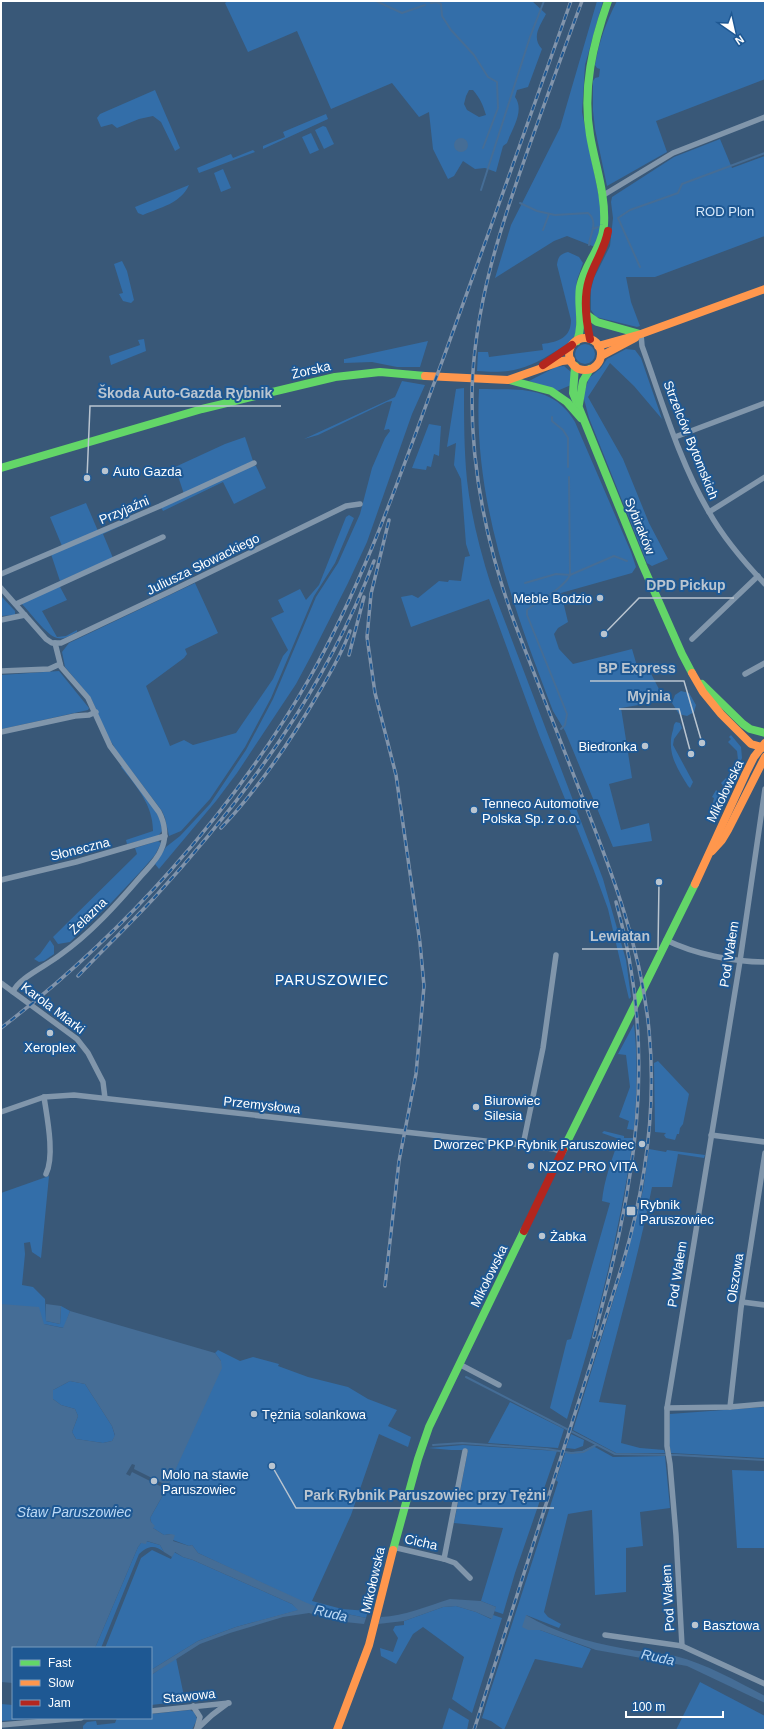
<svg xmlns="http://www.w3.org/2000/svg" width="766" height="1731" viewBox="0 0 766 1731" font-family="Arial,sans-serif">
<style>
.green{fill:#336ea9;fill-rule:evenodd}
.water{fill:#456d96;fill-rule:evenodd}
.pier{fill:#395878}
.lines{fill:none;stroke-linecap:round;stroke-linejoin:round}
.stream{stroke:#456d96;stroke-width:2}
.street{stroke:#8196ab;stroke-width:5.5}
.fast{stroke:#63d668;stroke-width:8}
.slow{stroke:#ff974d;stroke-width:8}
.jam{stroke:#b3261e;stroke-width:8}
.rail-casing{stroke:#8194ab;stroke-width:3.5}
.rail{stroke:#1e5893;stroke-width:2;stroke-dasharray:6;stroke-linecap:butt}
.poi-dot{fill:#bac5d0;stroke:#1e5893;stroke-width:1.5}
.labels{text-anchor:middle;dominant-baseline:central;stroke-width:4;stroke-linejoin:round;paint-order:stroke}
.park-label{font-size:13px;fill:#d6e8fa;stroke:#1e5893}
.street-label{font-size:13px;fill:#fff;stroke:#1e5893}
.poi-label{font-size:13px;fill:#fff;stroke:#1e5893;text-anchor:start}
.neighbourhood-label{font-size:14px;letter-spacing:1px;fill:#fff;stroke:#1e5893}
.water-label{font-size:14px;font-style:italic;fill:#bcd9f5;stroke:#1e5893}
.leader{fill:none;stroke:#bac5d0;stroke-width:1.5}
.callout-dot{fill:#bac5d0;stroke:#1e5893;stroke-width:1.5}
.callout-label{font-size:14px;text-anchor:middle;font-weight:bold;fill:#bac5d0;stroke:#1e5893;stroke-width:4;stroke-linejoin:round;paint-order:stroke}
</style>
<rect width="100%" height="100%" fill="#395878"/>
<g class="green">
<path d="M228,1H532L546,14C540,26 531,37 542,49L528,87L517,90L515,97C525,111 512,129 507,143L503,146L496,172L485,168L475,169L463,161L454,176L448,179L433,149L429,112L419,117L392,83L331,109L297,31L248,52L225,3ZM469,90H473C480,98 483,105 486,115L479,117L467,110L464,104L466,96Z"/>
<path d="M597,1H603L585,65L582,112L602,212V226L595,247L567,236L554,241L495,278L511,225L560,128Z"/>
<path d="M617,1H765V79L656,121L667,152L607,186L595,129L593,111V81L595,78L599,77L600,69L597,68L595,65C599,42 606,22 617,1Z"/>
<path d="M155,90L180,148L175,151L161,122L153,116L139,119L117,128L112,124L101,127L97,118L100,114Z"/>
<path d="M326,114L328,119L263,149V146L285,137L283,132Z"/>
<path d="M323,126L326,127L334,144L324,149L315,130Z"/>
<path d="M311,133L319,150L310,154L302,137Z"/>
<path d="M720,139L732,168L765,156V236L655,277H626L631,302L640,326L637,327L596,317L591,310V289L594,278L610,246L613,218L611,202L612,197L674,157Z"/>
<path d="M253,150L255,152L199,173L197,168L231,154L233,158Z"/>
<path d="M223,169L231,188L221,192L214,173Z"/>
<path d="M189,185C180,204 161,207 143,215L138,213L135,207Z"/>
<path d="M568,252L579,257L583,263L577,280L576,293V332C573,342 564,346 556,351C527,369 512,374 477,371L478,352H488L489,357L543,350L542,344C558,342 571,338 571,320L557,265C558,257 560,254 568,252Z"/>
<path d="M122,261L127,271L134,300L131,303L123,301L119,294L123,293L114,264Z"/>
<path d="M144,339L146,351L111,365L109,356L140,345L138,340Z"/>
<path d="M428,341L420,367H397L372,362L344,363V359H345Z"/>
<circle cx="585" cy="354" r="10"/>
<path d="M626,349L635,350L641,358L662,419L634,386L610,363L588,397L623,459L649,523L668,559L652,566L647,563L589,418L584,399V393L589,378L601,368L607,359Z"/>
<path d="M564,366L571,372V385L557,391L529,381L556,367Z"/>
<path d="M402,381L425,385L412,414L367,542L348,583L311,656L296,684L237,773L216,801L159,869L155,864L166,847L180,836L210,804L246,750L273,699L316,597L338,563L360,514L372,468L385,438L390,431L389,429L384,430L392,401L387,402L318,435L304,439L395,397Z"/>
<path d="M464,388C464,419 464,449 467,480C471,515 480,551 491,585L603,879L626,960L631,997L629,999L608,909L593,868L539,735L489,599L411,627L401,597L412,595L418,598L439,581L448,582L449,580L461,581L465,557L470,556L466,544L461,479L454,465L456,443L447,447L456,389Z"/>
<path d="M479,389C516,390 553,384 575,422L631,552L636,567L632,573L561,593L568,622L558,628L554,634L559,649L573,664L632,649L637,666L646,664L660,691L656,702L621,708L632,778L609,784L621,830L649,823L652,841L613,847L565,731L553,711C514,608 473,501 479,389Z"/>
<path d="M429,424L441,426L439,456L434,454L431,467L427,466L426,470L412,468Z"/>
<path d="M245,437L253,461L184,494L175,467L225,444Z"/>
<path d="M252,466H256L266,488L234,504L223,482L163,511L161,507Z"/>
<path d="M86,503L98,531L62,546L50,517Z"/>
<path d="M349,515L354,518L335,563L314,596L271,698L245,747L210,799L181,831L169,836L165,818L162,811L116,750L106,733L91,698L65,667L62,652L69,643L195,583L218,633L185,649L187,654L184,658L146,686L170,746L184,740L193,745L236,733L273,679L283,656L288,650L271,618L284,612L278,600L300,589L306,600L319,585L346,517Z"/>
<path d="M136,519L103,534L113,558L60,581L51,554Z"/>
<path d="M59,585L67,600L42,611L57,637L66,636L77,630V632C71,635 65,640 57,638C47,636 29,611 21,603Z"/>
<path d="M1,596L15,611V615L1,616Z"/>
<path d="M59,671L89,708L88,710L2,729L1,675Z"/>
<path d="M681,691L689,693L696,705L694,712L687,716L679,714L672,703L675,695Z"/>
<path d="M676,722L680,723L682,728L674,739L673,745L693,782L690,788L688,786C677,768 666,752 673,730C674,727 673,725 676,722Z"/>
<path d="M731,735L741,747L742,758L722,804L715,805L713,802L714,798L712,797L716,790L720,793L724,787L721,783L726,778L727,779L729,777L728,775L738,760L737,751L728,742L731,739L729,737Z"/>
<path d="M122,766L154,808L161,821L162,831L158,836L127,844L126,840L153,831C153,805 137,787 121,767Z"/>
<path d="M158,841L161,843L155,855L141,871L111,903L70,942L58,944L53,937L137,854L135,848Z"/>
<path d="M50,940L54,946V954L44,961L39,962L34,959L40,954Z"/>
<path d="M634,1024C638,1059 637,1094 634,1130L627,1129L629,1121L619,1117L630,1087L626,1055L618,1054Z"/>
<path d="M658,1061L689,1094L683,1124L680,1128L679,1134H677L675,1140L666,1138L664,1135L666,1133L655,1132L654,1063Z"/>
<path d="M604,1131L624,1136V1138H633L632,1147C618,1239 595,1330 567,1419L550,1408L567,1340L571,1339L610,1203L602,1201C604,1180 612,1159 619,1139L602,1133Z"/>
<path d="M649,1149L666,1152L667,1150L705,1155L704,1158L678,1154L672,1187H652C638,1259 617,1330 599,1402L626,1405L621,1443L640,1448L664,1450L665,1453H616L573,1430L624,1266L643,1190Z"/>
<path d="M49,1176L41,1258L32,1252L30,1242L24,1243L25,1254L22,1285L33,1287L45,1299L46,1321L60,1324L61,1306L70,1311L64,1328L44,1324L1,1304V1193Z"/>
<path d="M218,1350L240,1361L253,1357L279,1364L278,1366L308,1377L348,1387L368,1399L397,1410L388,1426L411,1437L408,1447L379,1434L351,1515L312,1601L342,1609L368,1611L366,1618L323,1609L307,1604L198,1553L192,1545L189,1546L173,1540L171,1534L164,1535L153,1528L150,1518L168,1486L221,1361L215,1353Z"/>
<path d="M70,1381L85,1384L112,1426L115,1436L112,1441L103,1443L76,1439L72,1432L78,1416L75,1409L61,1405L53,1399V1390Z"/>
<path d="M510,1402L564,1429L558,1448L488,1443Z"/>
<path d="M765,1407V1458L671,1453L669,1442L670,1414Z"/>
<path d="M571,1434L584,1440L583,1446L575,1449L566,1448Z"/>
<path d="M463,1445L557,1451L515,1573L503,1614L494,1611L496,1607L481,1601L503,1528L454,1523L468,1450H451L428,1448Z"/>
<path d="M593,1446L613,1457L665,1456L670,1508L640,1512L643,1546L626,1548V1592L595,1595L592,1510L568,1514L544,1612L548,1617L561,1624L559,1628L526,1615L528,1630H540L591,1649L582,1668L535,1659L504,1730L491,1721L482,1718L489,1695L558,1482L556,1480L565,1453L582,1451Z"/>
<path d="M732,1470L765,1471V1548H737Z"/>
<path d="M146,1541L160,1545L164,1552C154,1544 148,1546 139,1554L101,1648H95L138,1547L141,1543Z"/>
<path d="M152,1550L171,1559L174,1552L183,1557L193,1560L292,1604L299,1610L236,1627L198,1641L151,1670V1648H105L141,1558Z"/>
<path d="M456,1606L476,1612L491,1619L493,1615L502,1618L472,1713L452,1699L464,1657L423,1627L413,1634L396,1664L381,1656L380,1648L393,1652L398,1638L393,1630L395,1626L404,1625V1621L443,1607Z"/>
<path d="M176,1658L185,1701L151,1705V1675Z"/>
<path d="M700,1682L765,1716V1730H676Z"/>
<path d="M1,1704L13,1705V1718H46L1,1721Z"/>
<path d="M449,1708L469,1720L467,1730H442Z"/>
<path d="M190,1710L194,1712L197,1719L192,1730H83V1726L87,1722L96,1721L97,1725L115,1723L117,1718H151V1714Z"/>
</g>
<g class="water">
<circle cx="461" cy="145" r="7"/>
<path d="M1,1304L39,1307L44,1324L63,1328L70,1311L215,1353L221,1361L222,1368L168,1486L150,1518L151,1522L155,1526L153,1528L164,1535L171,1534L175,1535L173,1541L189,1546L192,1545L198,1553L307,1603L323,1609L366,1618L364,1624L345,1622L309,1613L283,1617L230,1633L200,1644L151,1675V1670L198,1641L236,1627L298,1610L292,1604L193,1560L183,1557L175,1552L172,1557L164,1552L160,1545L147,1541L146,1544L141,1543L138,1547L95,1648H13V1683L1,1682ZM70,1381L85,1384L112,1426L115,1435L112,1441L103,1443L76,1439L72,1432L78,1416L75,1409L61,1405L53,1399V1390Z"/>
<path d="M46,1304L61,1306L60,1324L46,1321Z"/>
<path d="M450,1599L481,1601L496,1607L492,1619L476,1612L456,1606L443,1607L404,1621L378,1624L381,1617C405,1616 427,1606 450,1599Z"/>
<path d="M526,1615C554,1632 588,1642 621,1648C639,1652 658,1652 675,1656C707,1664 736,1681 765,1696V1703L687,1666L596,1650L540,1630H528L522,1627Z"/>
</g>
<path class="pier" d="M132,1464L135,1465L134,1469L168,1486L166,1489L132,1472L130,1476L126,1474Z"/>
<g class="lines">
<g class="stream">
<path d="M376,1L402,13L425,5"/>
<path d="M431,3L436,2L441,4L442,16L451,30L474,55L488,77L497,82L498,108L483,148"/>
<path d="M481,190L530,37L544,1"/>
<path d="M520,203L537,211L555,215L588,213C599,222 590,234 589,245"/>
<path d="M593,229L598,227"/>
<path d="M543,230L549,214"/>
<path d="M640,267L618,218L630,210L678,193L682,184L765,153"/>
<path d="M552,417V421L563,430L568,438V467"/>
<path d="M525,583L556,574L570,575L614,556L627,561"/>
<path d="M561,729L565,725L567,714L527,615V610C539,601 565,587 570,575L569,477"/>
<path d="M466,1377L615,1454L677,1455L765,1460"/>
<path d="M433,1445L462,1443L547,1449L571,1453L583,1452L596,1445"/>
</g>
<g class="street">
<path d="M602,196L673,153L765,117"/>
<path d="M641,334L642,346C662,401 679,461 709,512C724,539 744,562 765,584"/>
<path d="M675,437L765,403"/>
<path d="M709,512L765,477"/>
<path d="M1,574L160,506L254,463"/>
<path d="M1,588L46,639L52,643H61L169,592L346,506L360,504"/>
<path d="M16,604L163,537"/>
<path d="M1,620L25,615"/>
<path d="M692,639L758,576"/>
<path d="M1,671L49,669L60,664"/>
<path d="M745,674L765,663"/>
<path d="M1,732L75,716L89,715L96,712"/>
<path d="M1,880L76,862L165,836"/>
<path d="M666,940C694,954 734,962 765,962"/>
<path d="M1,983L77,1039L88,1053L103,1082L105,1098"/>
<path d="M13,992C18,978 48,965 60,955C90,934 117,904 141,876C148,868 157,860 161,850C167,838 165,823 159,812L110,746L88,698L61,667L55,643"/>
<path d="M44,1097C47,1117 55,1156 46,1174"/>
<path d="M1,1112L44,1097L74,1095L539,1147L554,1149L563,1153"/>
<path d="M711,1135L765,1142"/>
<path d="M523,1145L543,1048L556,955"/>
<path d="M742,1302L765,1305"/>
<path d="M459,1364L499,1385"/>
<path d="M730,1407L741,1308L765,1153"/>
<path d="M667,1408L730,1407L765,1404"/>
<path d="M393,1547L444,1559L465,1451"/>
<path d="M444,1559L455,1563L470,1578"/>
<path d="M605,1635L682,1646L765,1684"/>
<path d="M682,1646L676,1535L670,1464L667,1446V1408L740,961L765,789"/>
<path d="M193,1706L200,1717L197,1728"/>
<path d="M151,1711L229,1703"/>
<path d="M1,1725L81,1718"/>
<path d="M196,1730L212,1715L228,1703"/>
</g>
<g class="fast">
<path d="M587,315L597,322L640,334"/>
<path d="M577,341C584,323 577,305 580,287C584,265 602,248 604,225C606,194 595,165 590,135C582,89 593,44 608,1"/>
<path d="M575,366L573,393L643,566L682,654L692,673"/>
<path d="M509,380L551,391L567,402L581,418"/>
<path d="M579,404L583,381L590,369"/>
<path d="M1,468L202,409L335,377L380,372L425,376"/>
<path d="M702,684L743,724L750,729L765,733"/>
<path d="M563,1150L695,884"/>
<path d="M393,1550L418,1459L429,1427L524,1231"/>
</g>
<g class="slow">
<circle cx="585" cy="354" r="16"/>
<path d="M598,346L641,334L765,289"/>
<path d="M601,356L635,338"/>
<path d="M425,376L508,380L562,361L571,360"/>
<path d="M692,673L703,692L721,714L751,744L765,748"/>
<path d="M712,851L722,840L728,830L765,757"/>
<path d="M695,884L746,773L754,757L765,743"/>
<path d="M337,1730L369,1645L393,1550"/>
</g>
<g class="jam">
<path d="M590,339C586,320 583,299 589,280C594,263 605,249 608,231"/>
<path d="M543,365L572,345"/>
<path d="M524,1231L563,1150"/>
</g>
<g class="rail-casing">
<g id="rail">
<path d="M349,655L364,597"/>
<path d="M221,828C259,788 290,742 318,694C330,674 342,653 350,631"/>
<path d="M78,976C103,950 129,925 154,898C245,799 326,688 374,561"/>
<path d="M1,1028C124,934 232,813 309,679C360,589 394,493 429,397C478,265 524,133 571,1"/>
<path d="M385,1286L399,1161L416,1074L424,986L420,943L396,775L375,693L367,637L371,594L389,520"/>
<path d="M594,1337C634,1186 660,1057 616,902"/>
<path d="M474,1730L622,1266C645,1189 657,1111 649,1030C641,949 613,875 583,799C560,740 537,682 515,624C488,550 471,471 472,392C474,306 501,225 530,144C547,97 564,49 582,1"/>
</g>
</g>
<use href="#rail" class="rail"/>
</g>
<g class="poi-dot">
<circle cx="105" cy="471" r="4"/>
<circle cx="600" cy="598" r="4"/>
<circle cx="645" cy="746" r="4"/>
<circle cx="474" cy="810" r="4"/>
<circle cx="50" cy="1033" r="4"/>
<circle cx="476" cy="1107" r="4"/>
<circle cx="642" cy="1144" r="4"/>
<circle cx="531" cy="1166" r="4"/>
<rect x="626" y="1206" width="10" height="10" rx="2"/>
<circle cx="542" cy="1236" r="4"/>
<circle cx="254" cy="1414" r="4"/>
<circle cx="154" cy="1481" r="4"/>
<circle cx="695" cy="1625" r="4"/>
</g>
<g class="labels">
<g class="park-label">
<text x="725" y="211">ROD Plon</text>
</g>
<g class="street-label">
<text transform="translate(311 370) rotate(-13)">Żorska</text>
<text transform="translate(691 440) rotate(68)">Strzelców Bytomskich</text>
<text transform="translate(124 510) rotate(-23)">Przyjaźni</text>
<text transform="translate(640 526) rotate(68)">Sybiraków</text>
<text transform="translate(203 564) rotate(-26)">Juliusza Słowackiego</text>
<text transform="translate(725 791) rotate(-64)">Mikołowska</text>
<text transform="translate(80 849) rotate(-14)">Słoneczna</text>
<text transform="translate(88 916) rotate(-44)">Żelazna</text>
<text transform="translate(729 954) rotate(-81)">Pod Wałem</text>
<text transform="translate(53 1008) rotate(37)">Karola Miarki</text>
<text transform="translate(262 1105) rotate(6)">Przemysłowa</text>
<text transform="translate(677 1274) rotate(-81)">Pod Wałem</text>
<text transform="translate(489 1276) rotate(-64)">Mikołowska</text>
<text transform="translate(735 1278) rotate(-81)">Olszowa</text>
<text transform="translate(421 1542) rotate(13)">Cicha</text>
<text transform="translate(373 1580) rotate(-77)">Mikołowska</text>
<text transform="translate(668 1598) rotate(-93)">Pod Wałem</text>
<text transform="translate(189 1696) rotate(-6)">Stawowa</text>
</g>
<g class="poi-label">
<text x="113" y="471">Auto Gazda</text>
<text x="592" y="598" text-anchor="end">Meble Bodzio</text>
<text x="637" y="746" text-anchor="end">Biedronka</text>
<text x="482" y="803">Tenneco Automotive<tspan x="482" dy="15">Polska Sp. z o.o.</tspan></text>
<text x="50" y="1047" text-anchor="middle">Xeroplex</text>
<text x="484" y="1100">Biurowiec<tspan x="484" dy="15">Silesia</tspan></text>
<text x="634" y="1144" text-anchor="end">Dworzec PKP Rybnik Paruszowiec</text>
<text x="539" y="1166">NZOZ PRO VITA</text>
<text x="640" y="1204">Rybnik<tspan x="640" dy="15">Paruszowiec</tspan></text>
<text x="550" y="1236">Żabka</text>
<text x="262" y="1414">Tężnia solankowa</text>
<text x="162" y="1474">Molo na stawie<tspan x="162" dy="15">Paruszowiec</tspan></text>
<text x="703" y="1625">Basztowa</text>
</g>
<g class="neighbourhood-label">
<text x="332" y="980">PARUSZOWIEC</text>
</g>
<g class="water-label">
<text x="74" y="1512">Staw Paruszowiec</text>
<text transform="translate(331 1613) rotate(13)">Ruda</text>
<text transform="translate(658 1657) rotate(12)">Ruda</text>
</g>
</g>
<path class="leader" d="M87 478L90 406H281M604 634L639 598H734M702 743L684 681H590M691 754L679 709H619M659 882L658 949H582M272 1466L296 1508H554"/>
<g class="callout-dot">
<circle cx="87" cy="478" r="4"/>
<circle cx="604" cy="634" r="4"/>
<circle cx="702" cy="743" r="4"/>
<circle cx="691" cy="754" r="4"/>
<circle cx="659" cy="882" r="4"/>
<circle cx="272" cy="1466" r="4"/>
</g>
<g class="callout-label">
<text x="185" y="398">Škoda Auto-Gazda Rybnik</text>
<text x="686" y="590">DPD Pickup</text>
<text x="637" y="673">BP Express</text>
<text x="649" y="701">Myjnia</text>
<text x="620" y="941">Lewiatan</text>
<text x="425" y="1500">Park Rybnik Paruszowiec przy Tężni</text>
</g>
<rect width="766" height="1731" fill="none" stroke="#ffffff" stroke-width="4"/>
<rect x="12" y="1647" width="140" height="72" fill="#1e5893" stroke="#789bbe"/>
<rect x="20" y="1660" width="20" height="6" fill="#63d668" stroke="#789bbe"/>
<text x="48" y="1667" font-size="12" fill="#ffffff">Fast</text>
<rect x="20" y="1680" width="20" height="6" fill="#ff974d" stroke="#789bbe"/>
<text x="48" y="1687" font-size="12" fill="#ffffff">Slow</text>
<rect x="20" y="1700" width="20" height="6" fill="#b3261e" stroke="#789bbe"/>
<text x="48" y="1707" font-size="12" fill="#ffffff">Jam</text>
<g transform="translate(734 32) rotate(146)" stroke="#1e5893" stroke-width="3" paint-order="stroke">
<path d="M0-3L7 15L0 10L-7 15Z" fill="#ffffff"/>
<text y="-6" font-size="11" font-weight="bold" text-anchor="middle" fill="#ffffff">N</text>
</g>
<path d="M626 1711v6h97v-6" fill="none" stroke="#ffffff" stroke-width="2"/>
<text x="632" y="1711" font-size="12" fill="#ffffff" stroke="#1e5893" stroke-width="3" paint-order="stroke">100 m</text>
</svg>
